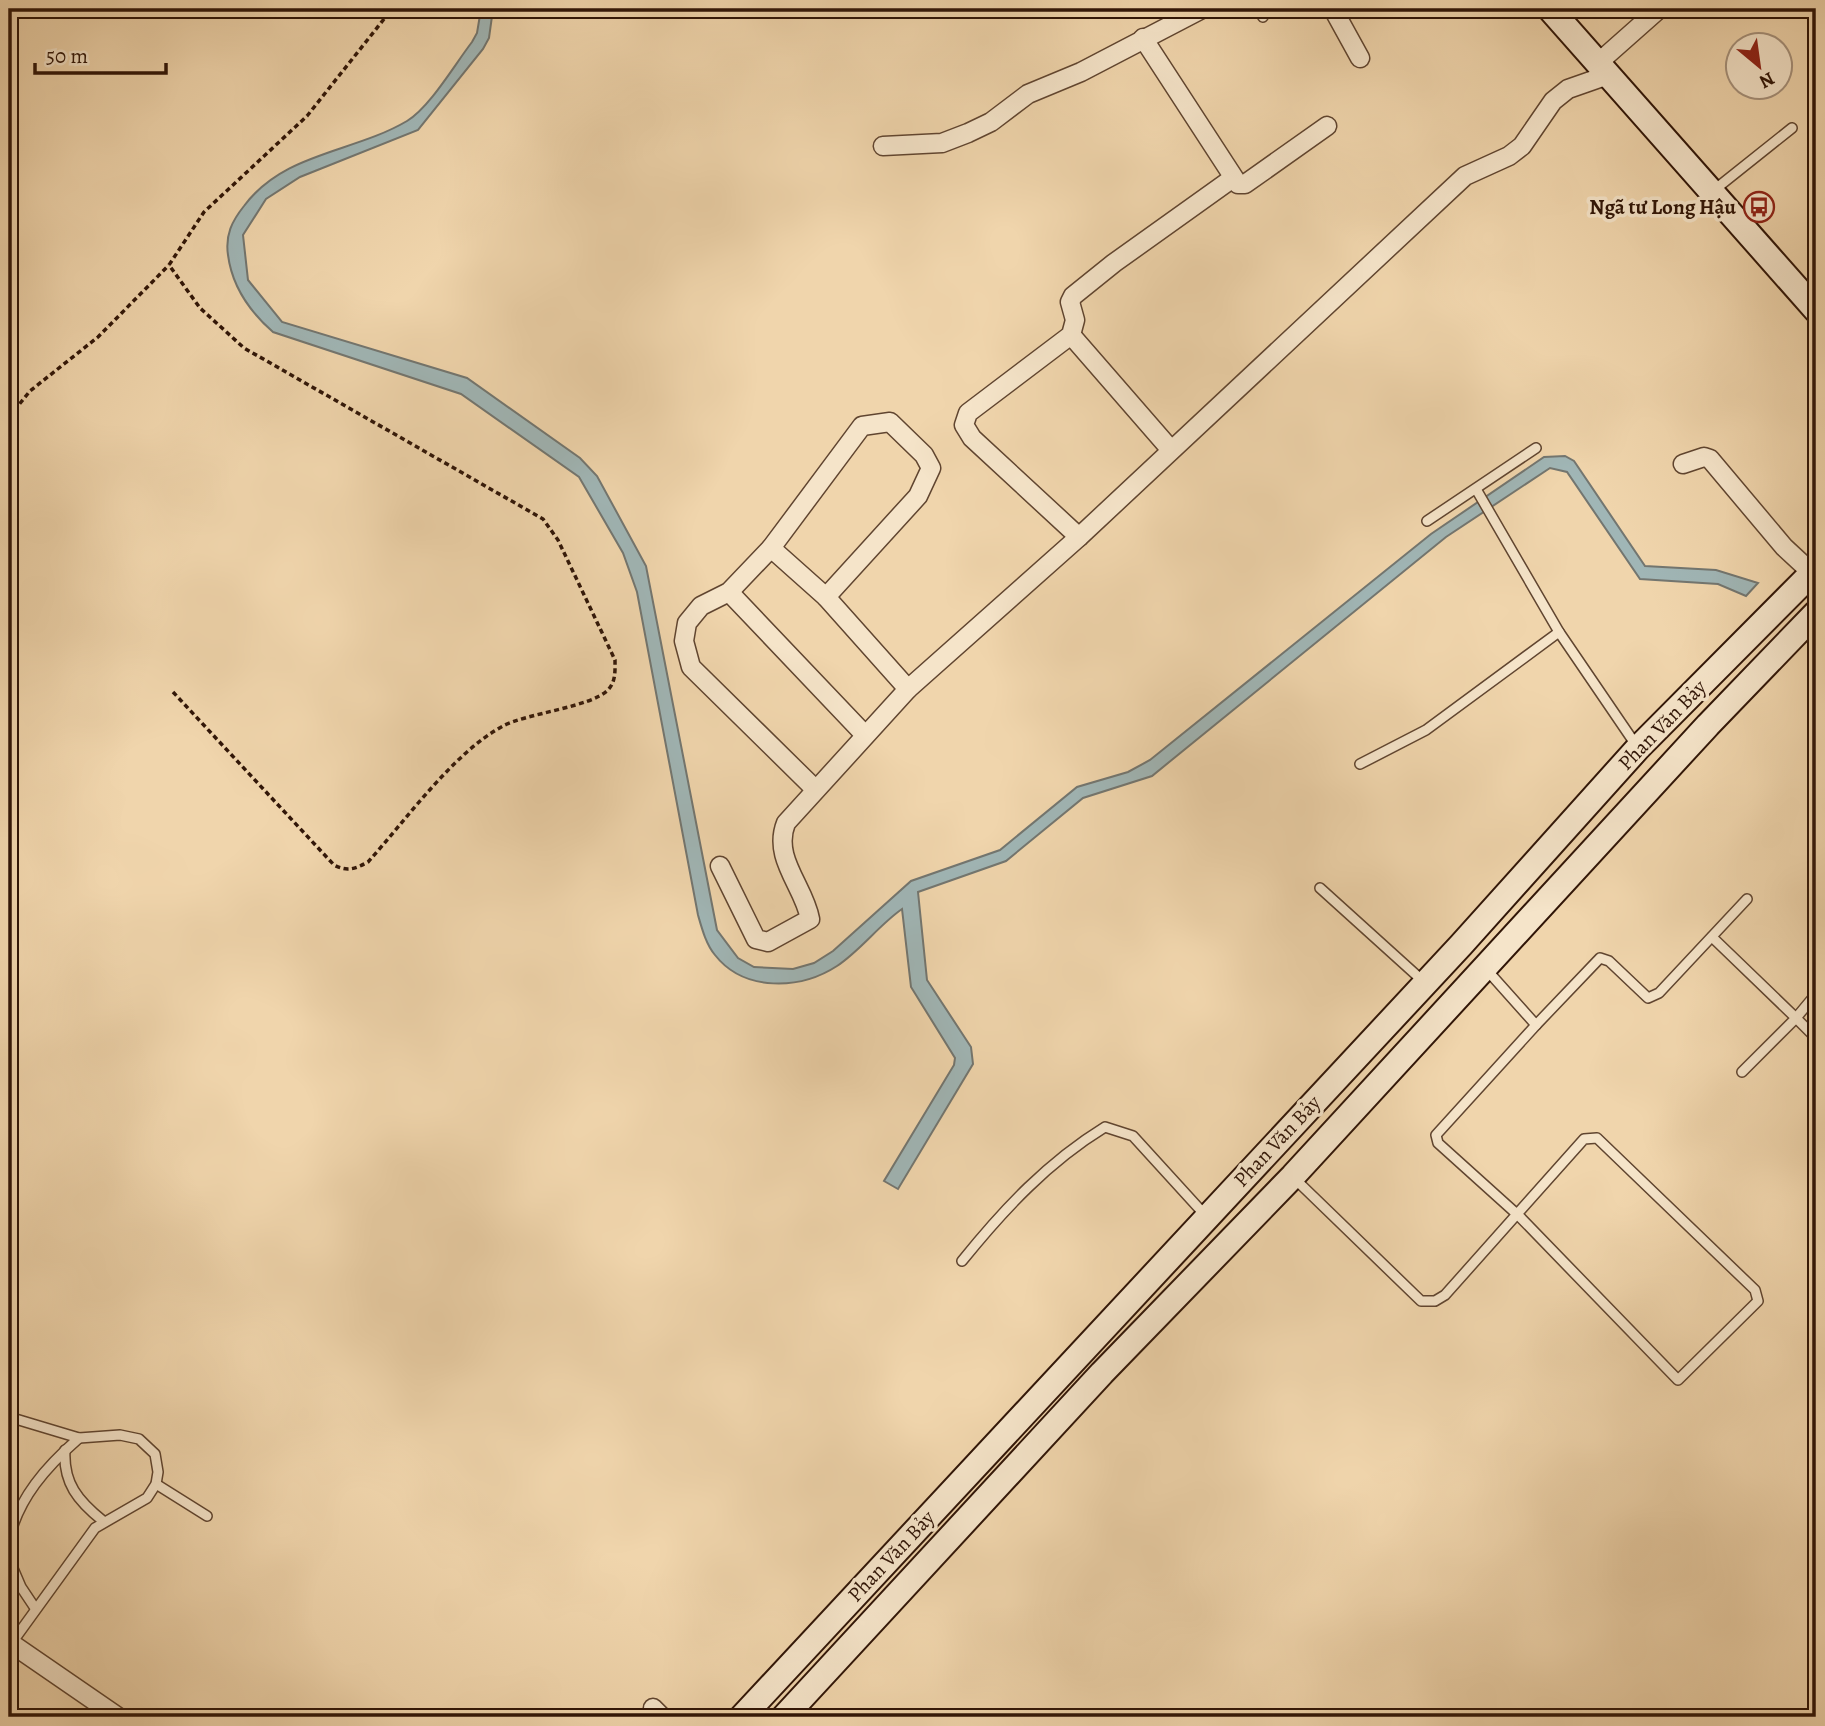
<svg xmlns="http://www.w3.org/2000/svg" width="1825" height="1726" viewBox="0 0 1825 1726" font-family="Alegreya,serif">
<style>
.water{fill:#a0b6b6;stroke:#737670;stroke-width:2}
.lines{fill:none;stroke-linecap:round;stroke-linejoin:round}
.service-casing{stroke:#604530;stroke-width:12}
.minor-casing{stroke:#604530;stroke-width:21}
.secondary-casing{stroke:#301507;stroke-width:28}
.path{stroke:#301507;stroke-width:3.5;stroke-dasharray:5 3.5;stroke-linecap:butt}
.service{stroke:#f5e4c9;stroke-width:9}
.minor{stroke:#f5e4c9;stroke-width:18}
.secondary{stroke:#f5e4c9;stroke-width:24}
.labels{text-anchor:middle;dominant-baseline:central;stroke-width:7;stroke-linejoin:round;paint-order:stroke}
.poi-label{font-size:21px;font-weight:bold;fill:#301507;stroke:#f5e4c9;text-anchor:end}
.street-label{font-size:21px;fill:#301507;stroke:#f5e4c9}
</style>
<rect width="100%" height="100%" fill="#f0d5ac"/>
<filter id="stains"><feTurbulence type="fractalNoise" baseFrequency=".00286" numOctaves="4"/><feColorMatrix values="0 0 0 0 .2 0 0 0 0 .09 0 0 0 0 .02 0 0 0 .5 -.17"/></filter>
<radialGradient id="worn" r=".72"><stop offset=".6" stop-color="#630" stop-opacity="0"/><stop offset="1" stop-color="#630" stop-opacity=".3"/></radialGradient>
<path class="water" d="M481,9H493L489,38L483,49L418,130L300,177L266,199L243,235L248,280L282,322L467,378L580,458L597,476L646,566L717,930L738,958L754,967L793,969L814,963L833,951L911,881L1000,850L1077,787L1128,772L1150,760L1431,534L1544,457L1565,456L1574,461L1645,566L1716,570L1758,583L1746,596L1718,584L1640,579L1567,472L1550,468L1446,537L1152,776L1083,798L1006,861L918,892L927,980L971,1047L973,1064L898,1189L884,1181L954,1065L955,1058L911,987L902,909C879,925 861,950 837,966C800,990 744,992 715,955C706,944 702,929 698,915L637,592L623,553L579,477L461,394L273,332C249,311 232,286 228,255C225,235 232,221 244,206C284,152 353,153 407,121C430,107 455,64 472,42L477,33Z"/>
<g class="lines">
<g class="service-casing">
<g id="service">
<path d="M1258,9L1263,17"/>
<path d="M1713,191L1792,128"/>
<path d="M1476,489L1559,632L1636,745"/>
<path d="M1427,521L1536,448"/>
<path d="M1805,627L1816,640"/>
<path d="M1360,764L1426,730L1559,632"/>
<path d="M1320,888L1424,982"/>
<path d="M1712,937L1796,1018L1742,1072"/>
<path d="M1816,994L1796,1018L1816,1038"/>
<path d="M1536,1025L1600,958L1609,961L1648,998L1659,993L1747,899"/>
<path d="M1294,1178L1421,1301H1435L1445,1295L1584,1139L1597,1138L1755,1290L1758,1301L1678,1380L1519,1216L1438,1143L1436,1135L1536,1025L1486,969"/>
<path d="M962,1261C1004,1209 1048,1162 1105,1127L1133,1136L1205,1215"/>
<path d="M9,1417L79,1438L120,1435L139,1439L155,1454L158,1472L156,1484L147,1498L95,1528L11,1644"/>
<path d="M65,1450C63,1483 78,1501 103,1521"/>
<path d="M156,1484L207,1516"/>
<path d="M9,1540C18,1498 47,1466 79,1438"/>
<path d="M9,1559L21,1587L35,1608"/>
</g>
</g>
<g class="minor-casing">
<g id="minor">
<path d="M1333,9L1360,58"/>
<path d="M1143,38L1238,184H1245L1327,126"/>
<path d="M1598,63L1659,9"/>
<path d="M883,146L942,143L968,133L991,122L1028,94L1081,72L1202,9"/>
<path d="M1071,335L1171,450"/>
<path d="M1683,464L1704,457L1710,459L1784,547L1812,573"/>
<path d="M1079,537L972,438L964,425L968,413L1071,335L1075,320L1070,302L1073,296L1114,263L1233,178"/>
<path d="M771,548L862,426L890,422L924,455L931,468L918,496L826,597"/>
<path d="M729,592L865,735"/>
<path d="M815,789L691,667L684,641L687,623L701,606L729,592L771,548L826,597L908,689"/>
<path d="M720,866L756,939L768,942L810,919C804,886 772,858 786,823L908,689L1079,537L1465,176L1509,156L1522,146L1553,101L1568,89L1608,75"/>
<path d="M9,1642L118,1717"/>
<path d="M653,1708L662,1717"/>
</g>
</g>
<g class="secondary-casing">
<g id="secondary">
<path d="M1550,9L1816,310"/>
<path d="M742,1717L1461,945L1638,748L1816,569"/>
<path d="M784,1717L1102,1373L1293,1176L1708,725L1816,613"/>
</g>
</g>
<g class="path">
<path d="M9,417L30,391L98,337L169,265"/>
<path d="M173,692L334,865C347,872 355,869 368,862C406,820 454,752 503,726C528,713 591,707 608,690C616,681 615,671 615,660L558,540L543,519L244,348L200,308L169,265L204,212L307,116L392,9"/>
</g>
<use href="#service" class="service"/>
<use href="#minor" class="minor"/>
<use href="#secondary" class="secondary"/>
</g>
<defs>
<g id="bus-ring" transform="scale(1.575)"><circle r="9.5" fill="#f5e4c9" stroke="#8f2418" stroke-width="1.5"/><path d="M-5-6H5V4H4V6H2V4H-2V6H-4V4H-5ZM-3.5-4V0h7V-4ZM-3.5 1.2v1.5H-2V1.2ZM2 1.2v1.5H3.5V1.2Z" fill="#8f2418"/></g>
</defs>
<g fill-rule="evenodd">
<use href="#bus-ring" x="1759" y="207"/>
</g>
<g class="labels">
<g class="poi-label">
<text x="1736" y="207">Ngã tư Long Hậu</text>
</g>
<g class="street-label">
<text transform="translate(1662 725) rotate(-46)">Phan Văn Bảy</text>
<text transform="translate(1277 1141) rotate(-47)">Phan Văn Bảy</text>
<text transform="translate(891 1556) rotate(-47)">Phan Văn Bảy</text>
</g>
</g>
<rect width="1825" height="1726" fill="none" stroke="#f0d5ac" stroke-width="35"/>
<rect x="10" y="10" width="1804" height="1705" fill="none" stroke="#301507" stroke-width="3.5"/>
<rect x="18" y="18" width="1790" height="1691" fill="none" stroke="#301507" stroke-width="2"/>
<g transform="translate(1759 66) rotate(151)"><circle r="33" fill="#f5e4c9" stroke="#a6917b" stroke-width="2"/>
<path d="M0-5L12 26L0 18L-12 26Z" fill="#8f2418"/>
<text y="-10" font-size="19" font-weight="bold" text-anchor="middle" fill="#301507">N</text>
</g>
<path d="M35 63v10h131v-10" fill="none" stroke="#301507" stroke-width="3.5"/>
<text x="46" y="63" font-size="21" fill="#301507" stroke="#f5e4c9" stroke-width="5" paint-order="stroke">50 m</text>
<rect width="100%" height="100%" filter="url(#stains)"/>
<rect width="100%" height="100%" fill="url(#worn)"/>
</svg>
